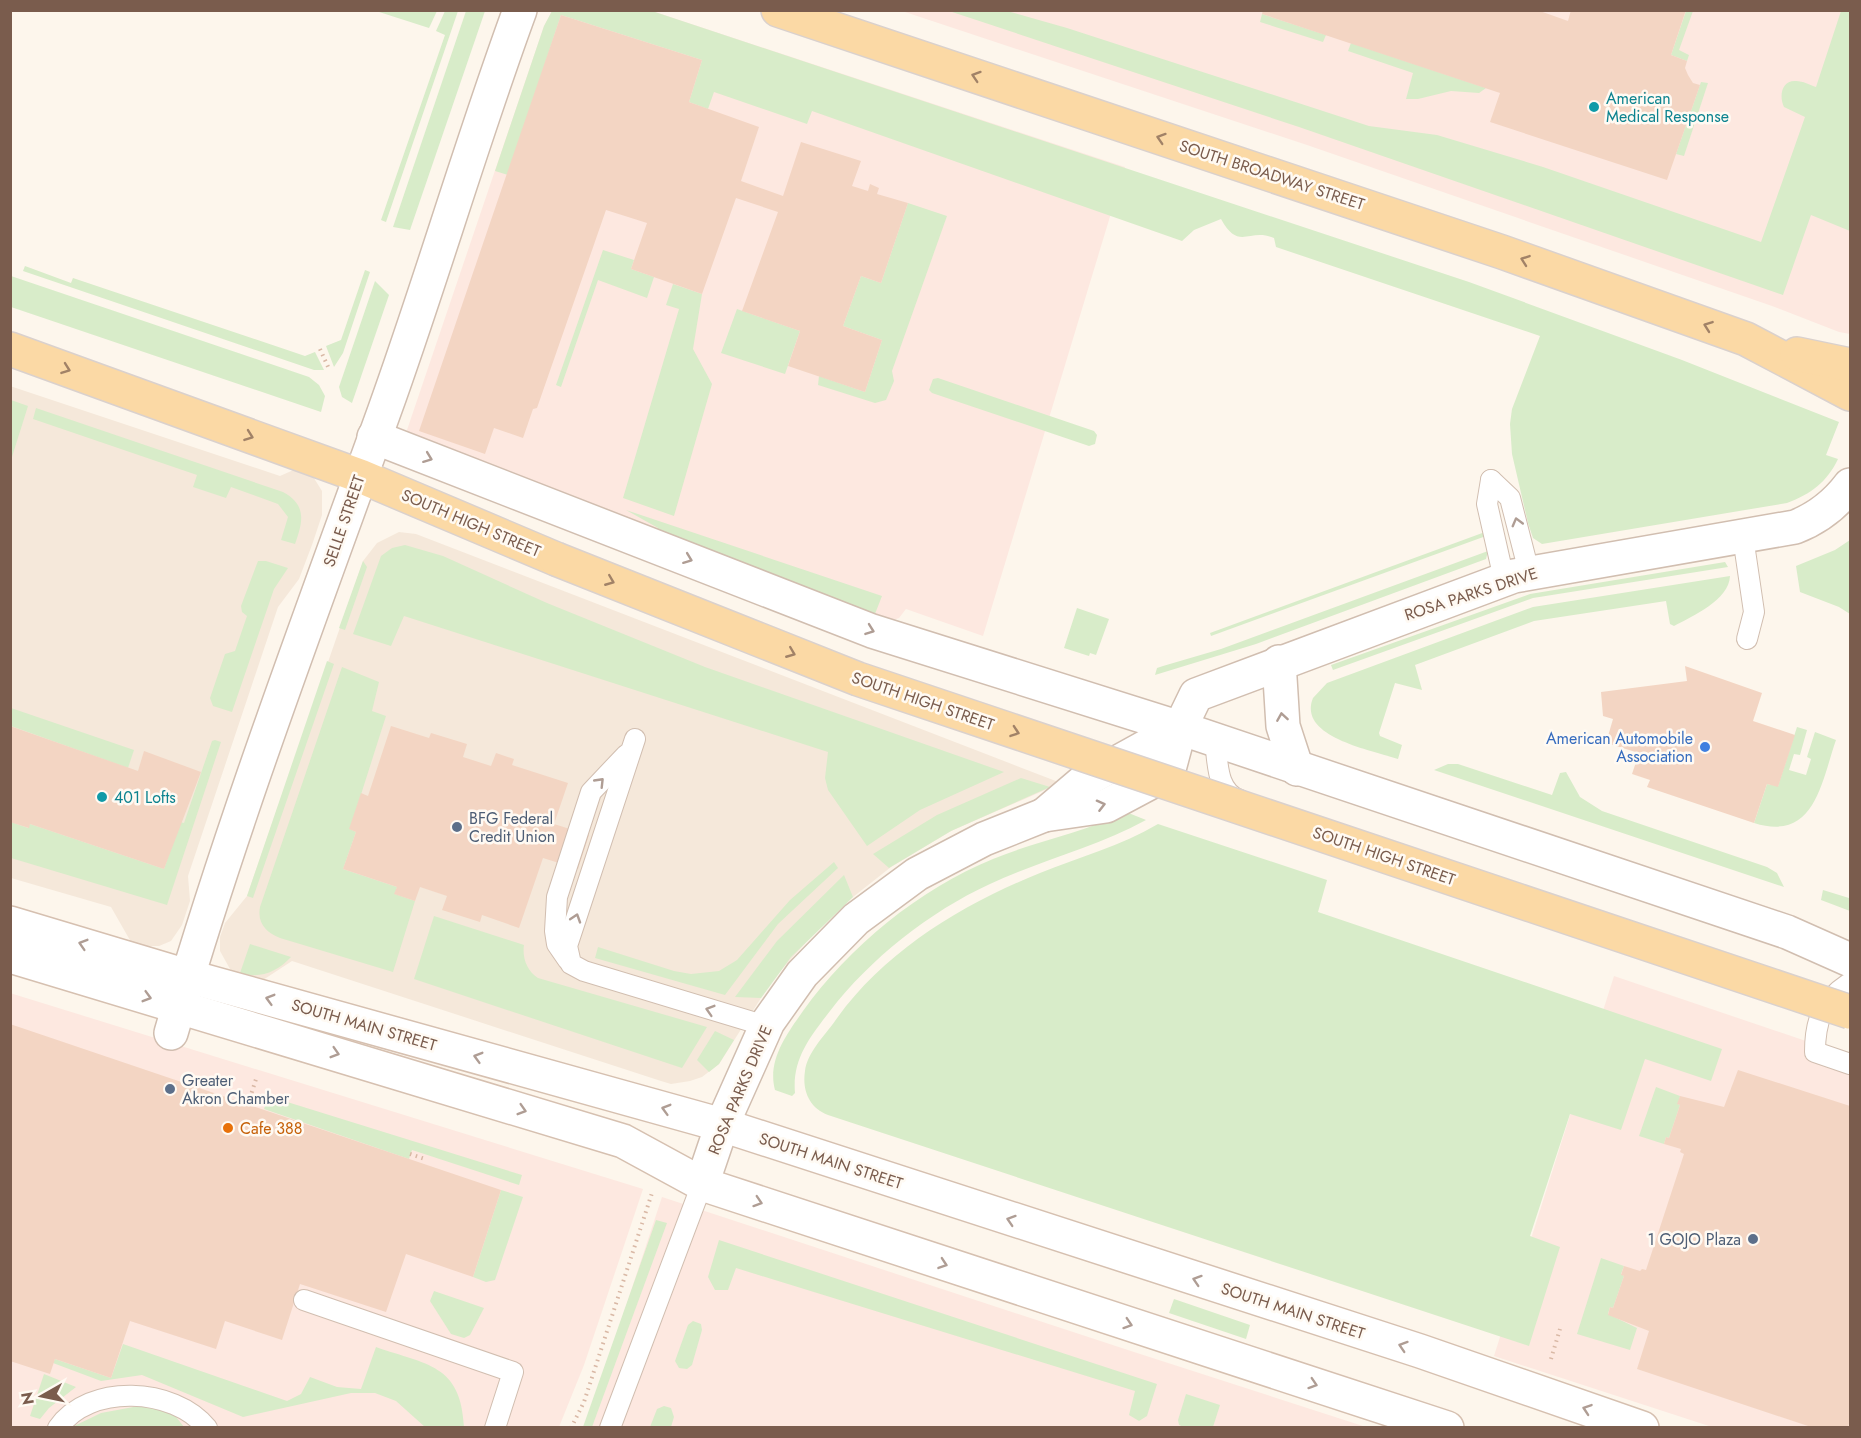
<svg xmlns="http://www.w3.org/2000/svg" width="1861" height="1438" viewBox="0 0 1861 1438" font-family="Jost,sans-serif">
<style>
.residential{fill:#f5e8da}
.commercial{fill:#fde8e0}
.green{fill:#d8ecc9}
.building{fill:#f3d5c3}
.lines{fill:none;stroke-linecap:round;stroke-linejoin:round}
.lane-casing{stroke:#d1beb0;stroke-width:22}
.street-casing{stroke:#d1beb0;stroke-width:36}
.secondary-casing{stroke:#d6c0b0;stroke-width:36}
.primary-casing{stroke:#dad1cd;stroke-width:36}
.path{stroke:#d9b8a5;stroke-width:4;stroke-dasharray:1.5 4.5;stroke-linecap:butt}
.lane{stroke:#fff;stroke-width:20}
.street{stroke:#fff;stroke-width:33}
.secondary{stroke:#fff;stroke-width:33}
.primary{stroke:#fbd9a5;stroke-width:33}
.primary-bridge-casing{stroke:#dad1cd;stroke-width:36;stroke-linecap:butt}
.primary-bridge{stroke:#fbd9a5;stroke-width:33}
.oneway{stroke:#a18267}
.oneway2{stroke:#af9d94}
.culture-dot{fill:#0f9aa8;stroke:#fffaf3;stroke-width:2}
.shop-dot{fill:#3f7fe0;stroke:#fffaf3;stroke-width:2}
.service-dot{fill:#5c6f8a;stroke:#fffaf3;stroke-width:2}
.food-dot{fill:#e8710a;stroke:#fffaf3;stroke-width:2}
.labels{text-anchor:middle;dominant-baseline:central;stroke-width:5;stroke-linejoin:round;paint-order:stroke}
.culture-label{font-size:16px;fill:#0d838f;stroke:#fffaf3;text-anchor:start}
.street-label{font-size:16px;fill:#7a5c4d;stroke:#fffaf3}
.shop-label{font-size:16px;fill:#366cbe;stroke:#fffaf3;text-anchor:end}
.service-label{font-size:16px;fill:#4e5e75;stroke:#fffaf3;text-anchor:start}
.food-label{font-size:16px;fill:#c56008;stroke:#fffaf3;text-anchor:start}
</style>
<rect width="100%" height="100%" fill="#fdf6ec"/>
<g class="residential">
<path d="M10,386L280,476L298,468L312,475L322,491V515L312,545L299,579L278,607L188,876L190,901L182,925L171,941L159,946H138L131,942L111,907L11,878Z"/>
<path d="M399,532L416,534L1061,783L951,831L891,867L853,897L819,928L773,979L719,1064L702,1077L690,1081L671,1084L661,1081L292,961L263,980L256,981L241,976L230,969L220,951V937L225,923L247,896L363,561L377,543Z"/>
</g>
<g class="commercial">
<path d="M552,11H652L1125,167L983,636L906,609L899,618L888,622L408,435L407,430L544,26Z"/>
<path d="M902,11H1850V334L1839,332L1772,306L1307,145Z"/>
<path d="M1614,976L1850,1056V1427H1712L1494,1356Z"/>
<path d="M10,993L643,1189L584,1365L559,1427H11Z"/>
<path d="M662,1197L1134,1352L1366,1427L583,1428L600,1385Z"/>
</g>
<g class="green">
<path d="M376,11L437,10V11L429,28Z"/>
<path d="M445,11H458L386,222L381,220L445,35L436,31Z"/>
<path d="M466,11H485L410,230L393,227Z"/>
<path d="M552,11H652L1469,282L1682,360L1839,422L1826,455L1838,459C1827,482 1811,494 1787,503L1542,544L1533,538L1528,523L1512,454L1510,424L1512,409L1540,336L1276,247L1274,238C1249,227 1239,252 1221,219L1194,230L1182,241L812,111L807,124L714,92L708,109L689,102L702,60L561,15L508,175L495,171L544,26Z"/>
<path d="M949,11H1007L1067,28L1369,126L1437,135L1543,167L1761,242L1805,117L1784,107C1779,97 1781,80 1796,81C1803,81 1810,85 1816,87L1841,11H1850V231L1811,215L1783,295L1299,127Z"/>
<path d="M1686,11H1693L1679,50L1689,55L1687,61L1671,55Z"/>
<path d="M1262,14L1326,35L1323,42L1260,22Z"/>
<path d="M1351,43L1486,88L1479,93L1451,91L1418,99H1406L1413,73L1348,51Z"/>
<path d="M1701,82L1708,83L1684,156L1676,154Z"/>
<path d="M908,203L947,216L892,371L894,381L886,400L875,403L818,385L819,376L865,392L882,340L843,326L861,276L881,283Z"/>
<path d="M603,250L634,260L631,269L654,277L647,298L598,280L561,387L556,385Z"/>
<path d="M25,266L71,283L73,278L305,356L315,352L324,370H314L23,271Z"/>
<path d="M365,270L370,272L343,353L334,367L326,346L341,340Z"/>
<path d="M11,276L309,377L319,385L325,396L321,412L11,307Z"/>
<path d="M375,281L389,295L352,403L342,397L339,387Z"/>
<path d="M673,284L702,294L693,349L712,384L674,516L623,498L679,309L666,305Z"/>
<path d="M737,309L800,331L785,374L721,353Z"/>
<path d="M938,378L1094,431L1097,435L1095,444L1089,446L932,393L929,390L933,379Z"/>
<path d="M11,400L28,406L12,457H10Z"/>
<path d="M36,408L283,492C307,505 303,522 295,544L281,540L288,517L278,504L231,487L226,498L193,487L197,475L33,419Z"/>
<path d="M626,510L882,596L873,619L659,533L658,528Z"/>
<path d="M1485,532L1486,536L1211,636L1210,633Z"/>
<path d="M1850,540V614L1839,607L1800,592L1796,566L1835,550Z"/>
<path d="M405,545L443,556L547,603L705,667L1004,772L920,810L867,846L828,790L825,778L828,752L404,616L391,646L353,634L381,556L392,548Z"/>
<path d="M1488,551L1486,559L1256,644L1155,675L1157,668L1163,666L1221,649Z"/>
<path d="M258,561H266L288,568L274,589L232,712L213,706L210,698L225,654L235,651L247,616L242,612L241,606Z"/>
<path d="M363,561L367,567L345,630L339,628Z"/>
<path d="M1725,562L1728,567L1533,598L1333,670L1331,665L1530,594Z"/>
<path d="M1730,576C1729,600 1693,616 1674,626L1670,624L1666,601L1534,621L1415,665L1422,690L1395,683L1379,733L1380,736L1402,745L1398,759C1372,750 1297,737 1313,698L1327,683L1533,607Z"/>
<path d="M1077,608L1109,619L1096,655L1090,653L1089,656L1064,648Z"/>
<path d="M327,661L334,664L253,898L247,896Z"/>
<path d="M342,667L379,682L372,711L386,716L350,829L356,832L343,869L397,887L395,894L415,901L393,972L280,938C266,932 257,923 260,907Z"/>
<path d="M11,708L134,750L128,768L11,726Z"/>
<path d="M1797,727L1807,730L1800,755L1794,754L1789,770L1806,775L1811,759L1807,757L1815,732L1836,740C1821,783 1815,842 1754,823L1767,784L1778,786Z"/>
<path d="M215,740L221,742L167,905L11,858V822L28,828L30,824L164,869L180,822L184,823L212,741Z"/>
<path d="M1448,764H1458L1552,795L1560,773L1566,772L1580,797L1602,811L1767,867L1777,873L1784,887L1434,770Z"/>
<path d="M1021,778L1050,787L951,831L889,868L873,854L937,815Z"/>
<path d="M1126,812L1146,820C1097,847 1041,860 990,884C929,912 870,959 830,1011C810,1037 792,1059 795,1093L792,1096L775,1090C767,1060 787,1034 803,1011C849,947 919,889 993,859C1036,841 1083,833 1126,812Z"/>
<path d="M1158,824L1327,880L1318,912L1722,1049L1711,1081L1645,1059L1621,1130L1570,1114L1530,1236L1560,1247L1529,1346L828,1115C809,1108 802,1090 805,1071C807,1053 825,1035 835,1021C884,951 963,904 1040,873C1079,857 1121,846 1158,824Z"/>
<path d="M834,862L838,868L778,924L725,995L595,958L598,947L674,971L691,974L719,971L737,960L790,900Z"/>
<path d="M844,875L853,897L791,957L761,998L735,997L777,941Z"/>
<path d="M1823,890L1849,898L1850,895V911L1821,900Z"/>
<path d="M434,916L524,945C522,958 527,971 538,978L707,1027L682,1068L414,979Z"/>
<path d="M250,944L291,957C277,972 260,979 240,973Z"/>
<path d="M715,1031L734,1040L719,1064L709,1072L697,1060Z"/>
<path d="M1656,1087L1680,1096L1678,1104L1680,1105L1669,1138L1666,1137L1664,1144L1639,1136Z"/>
<path d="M268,1096L522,1175L519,1185L412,1150L409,1159L264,1109Z"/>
<path d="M501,1190L523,1197L495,1280L486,1282L473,1277Z"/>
<path d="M656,1220L667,1223L592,1427H583Z"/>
<path d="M719,1240L1157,1384L1147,1416L1139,1421L1129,1415L1135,1391L736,1268L728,1290H715L708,1277Z"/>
<path d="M1601,1258L1624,1266L1621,1274L1624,1276L1613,1308L1610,1307L1608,1314L1637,1328L1630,1350L1577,1334Z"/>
<path d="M434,1291L484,1308L470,1335L464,1338L451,1334L430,1301Z"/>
<path d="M1174,1299L1250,1325L1246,1339L1169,1313Z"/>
<path d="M693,1321L701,1324L702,1330L692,1365L687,1369L679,1368L675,1361L688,1325Z"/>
<path d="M123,1344L287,1401L301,1394L310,1377L337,1387L361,1389L376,1347C427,1365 461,1364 464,1427H425L396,1401L375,1393H351L243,1417L142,1375L101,1381L53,1363L55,1359L111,1378Z"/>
<path d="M44,1374L76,1387L49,1408L40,1419L30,1416Z"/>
<path d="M1186,1394L1220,1405L1213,1427H1184L1179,1425L1178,1420Z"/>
<path d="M144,1405L173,1413L184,1427L70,1428L101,1413Z"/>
<path d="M664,1406L671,1408L674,1417L671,1427H650L657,1409Z"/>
</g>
<g class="building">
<path d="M1263,10H1537L1568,21L1571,10H1686L1671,55L1687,61L1685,68L1688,75L1693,83L1700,85L1667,180L1490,122L1500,93L1262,14Z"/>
<path d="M561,15L702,60L689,102L759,127L741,181L783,196L801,142L861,161L852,186L868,191L870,184L879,188L877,194L908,203L881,283L861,276L843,326L882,340L865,392L788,366L800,331L742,311L778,212L736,198L702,294L631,269L647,223L606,210L537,408L533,409L523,438L494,428L485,454L419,431Z"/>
<path d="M1685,666L1762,693L1753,721L1795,735L1778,787L1767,784L1754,823L1647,787L1650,780L1632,774L1639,753L1606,743L1613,719L1603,716L1601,692L1687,681Z"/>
<path d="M10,726L138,771L144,751L201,772L164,869L30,824L29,828L10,822Z"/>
<path d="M391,726L429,738L431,733L467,744L463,757L491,766L496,753L514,759L512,765L568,783L554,824L589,835L578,869L543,858L519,928L482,915L480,922L442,910L447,896L420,887L415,901L394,894L397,887L343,869L356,832L349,829L361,793L368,796Z"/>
<path d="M10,1024L501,1190L473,1277L406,1254L386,1312L300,1284L282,1340L225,1321L216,1349L130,1321L111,1378L55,1359L50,1374L10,1361Z"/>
<path d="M1738,1070L1850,1106V1419L1848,1428H1814L1637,1369L1649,1331L1608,1315L1610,1307L1613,1308L1624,1276L1621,1275L1624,1266L1640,1271L1642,1269L1646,1270L1684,1154L1680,1152L1681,1149L1664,1144L1666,1137L1669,1138L1680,1105L1677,1104L1680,1096L1724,1107Z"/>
</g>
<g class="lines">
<g class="lane-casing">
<g id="lane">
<path d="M1491,480L1510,498L1529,572"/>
<path d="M1491,480L1487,504L1504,579"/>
<path d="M1743,537L1754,612L1747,639"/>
<path d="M635,739L567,946L571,964L584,971L766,1026"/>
<path d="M1215,741C1218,762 1216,792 1240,800"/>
<path d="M568,960L557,944L555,931L557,897L591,792L626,755"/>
<path d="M1848,984C1822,1001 1815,1022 1815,1052L1850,1064"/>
<path d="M304,1300L513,1372L495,1428"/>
<path d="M58,1428C89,1383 174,1387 207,1428"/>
<path d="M610,1428L702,1184"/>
</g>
</g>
<g class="street-casing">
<g id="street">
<path d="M374,437L872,631L1180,728L1787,932L1850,960"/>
<path d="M1279,662L1283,726L1297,769"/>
<path d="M1044,815L1084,781L1180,728"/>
<path d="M171,1033C232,823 310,617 384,412C432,279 471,143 520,10"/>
<path d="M702,1184L722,1125L768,1022L802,974L856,919L917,874L984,839L1044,815L1106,806L1168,773L1180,728L1196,695L1514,576L1795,527C1818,518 1835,505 1850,485"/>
</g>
</g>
<g class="secondary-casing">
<g id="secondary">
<path d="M10,923L187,976L722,1125L1420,1351L1642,1428"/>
<path d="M10,956L623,1141L702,1184L1447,1428"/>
</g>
</g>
<g class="primary-casing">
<g id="primary">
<path d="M778,10L1502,252L1746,339L1850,394"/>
<path d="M10,349L360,476L556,559"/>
<path d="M1797,354L1850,365"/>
</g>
</g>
<g class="path">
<path d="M320,349L329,369"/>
<path d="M248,1104L257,1076"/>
<path d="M410,1154L425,1159"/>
<path d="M1551,1359L1560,1329"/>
<path d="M571,1428L584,1402L652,1193"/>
</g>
<use href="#lane" class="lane"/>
<use href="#street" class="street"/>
<use href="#secondary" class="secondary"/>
<use href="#primary" class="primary"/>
<g class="primary-bridge-casing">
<path id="primary-bridge" d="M556,559L858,679L1850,1012"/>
</g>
<use href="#primary-bridge" class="primary-bridge"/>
</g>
<defs><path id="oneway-chevron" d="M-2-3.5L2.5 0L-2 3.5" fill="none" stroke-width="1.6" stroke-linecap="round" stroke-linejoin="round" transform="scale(1.5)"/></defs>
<g class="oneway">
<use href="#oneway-chevron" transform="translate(976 76) rotate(-162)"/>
<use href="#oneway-chevron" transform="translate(1161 138) rotate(-162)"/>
<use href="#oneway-chevron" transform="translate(1525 260) rotate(-160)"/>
<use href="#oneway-chevron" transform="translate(1708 326) rotate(-160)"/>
<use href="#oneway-chevron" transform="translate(66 369) rotate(20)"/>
<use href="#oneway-chevron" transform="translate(249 436) rotate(20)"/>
<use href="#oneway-chevron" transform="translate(610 581) rotate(22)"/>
<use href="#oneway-chevron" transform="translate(791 653) rotate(22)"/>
<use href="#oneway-chevron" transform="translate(1015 732) rotate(19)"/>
</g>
<g class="oneway2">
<use href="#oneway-chevron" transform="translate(428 458) rotate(21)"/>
<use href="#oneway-chevron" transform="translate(1517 522) rotate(-105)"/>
<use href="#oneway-chevron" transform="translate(688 559) rotate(21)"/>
<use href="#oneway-chevron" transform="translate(870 630) rotate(20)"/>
<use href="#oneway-chevron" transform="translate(1282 717) rotate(-99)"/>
<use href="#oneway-chevron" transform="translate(600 782) rotate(-46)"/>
<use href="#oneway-chevron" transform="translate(1101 805) rotate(-14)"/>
<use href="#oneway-chevron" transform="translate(576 918) rotate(-72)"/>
<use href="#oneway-chevron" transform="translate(83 944) rotate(-163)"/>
<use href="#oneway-chevron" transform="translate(147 997) rotate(16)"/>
<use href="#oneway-chevron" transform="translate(270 999) rotate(-164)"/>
<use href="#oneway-chevron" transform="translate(710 1010) rotate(-163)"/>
<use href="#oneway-chevron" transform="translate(335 1053) rotate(17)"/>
<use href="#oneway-chevron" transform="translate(478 1057) rotate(-164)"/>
<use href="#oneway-chevron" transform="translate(666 1109) rotate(-164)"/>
<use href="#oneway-chevron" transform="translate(522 1110) rotate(17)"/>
<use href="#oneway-chevron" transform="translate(758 1202) rotate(18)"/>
<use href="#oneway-chevron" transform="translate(1011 1220) rotate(-162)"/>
<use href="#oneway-chevron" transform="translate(943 1264) rotate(19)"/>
<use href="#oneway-chevron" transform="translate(1197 1280) rotate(-162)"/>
<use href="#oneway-chevron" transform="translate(1128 1324) rotate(18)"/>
<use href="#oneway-chevron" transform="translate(1403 1346) rotate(-162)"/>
<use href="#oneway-chevron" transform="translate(1313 1384) rotate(18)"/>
<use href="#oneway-chevron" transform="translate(1587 1409) rotate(-161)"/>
</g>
<g class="culture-dot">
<circle cx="1594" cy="107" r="6"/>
<circle cx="102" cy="797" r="6"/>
</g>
<circle class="shop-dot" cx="1705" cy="747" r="6"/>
<g class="service-dot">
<circle cx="457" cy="827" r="6"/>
<circle cx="170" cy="1089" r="6"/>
<circle cx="1753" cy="1239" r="6"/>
</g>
<circle class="food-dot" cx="228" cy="1128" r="6"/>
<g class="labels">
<g class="culture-label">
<text x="1606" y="98">American<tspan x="1606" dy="18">Medical Response</tspan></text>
<text x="114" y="797">401 Lofts</text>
</g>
<g class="street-label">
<text transform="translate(1272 175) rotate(18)">SOUTH BROADWAY STREET</text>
<text transform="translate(344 521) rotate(-71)">SELLE STREET</text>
<text transform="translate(471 523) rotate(23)">SOUTH HIGH STREET</text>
<text transform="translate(1471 594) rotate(-18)">ROSA PARKS DRIVE</text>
<text transform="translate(923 701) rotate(19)">SOUTH HIGH STREET</text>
<text transform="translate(1384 856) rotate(19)">SOUTH HIGH STREET</text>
<text transform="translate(364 1025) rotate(16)">SOUTH MAIN STREET</text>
<text transform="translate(740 1090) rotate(-67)">ROSA PARKS DRIVE</text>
<text transform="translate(831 1161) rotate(18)">SOUTH MAIN STREET</text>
<text transform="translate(1293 1311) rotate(18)">SOUTH MAIN STREET</text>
</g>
<g class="shop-label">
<text x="1693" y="738">American Automobile<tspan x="1693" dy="18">Association</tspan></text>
</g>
<g class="service-label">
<text x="469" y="818">BFG Federal<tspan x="469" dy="18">Credit Union</tspan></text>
<text x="182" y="1080">Greater<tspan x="182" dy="18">Akron Chamber</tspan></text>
<text x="1741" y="1239" text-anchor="end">1 GOJO Plaza</text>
</g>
<g class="food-label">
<text x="240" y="1128">Cafe 388</text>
</g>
</g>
<rect width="1861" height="1438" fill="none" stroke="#7a5c4d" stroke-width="24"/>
<g transform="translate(42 1396) rotate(261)" stroke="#fffaf3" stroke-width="4.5" paint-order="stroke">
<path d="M0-4.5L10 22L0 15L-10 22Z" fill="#7a5c4d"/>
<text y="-9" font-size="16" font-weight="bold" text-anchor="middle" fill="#7a5c4d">N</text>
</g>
</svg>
